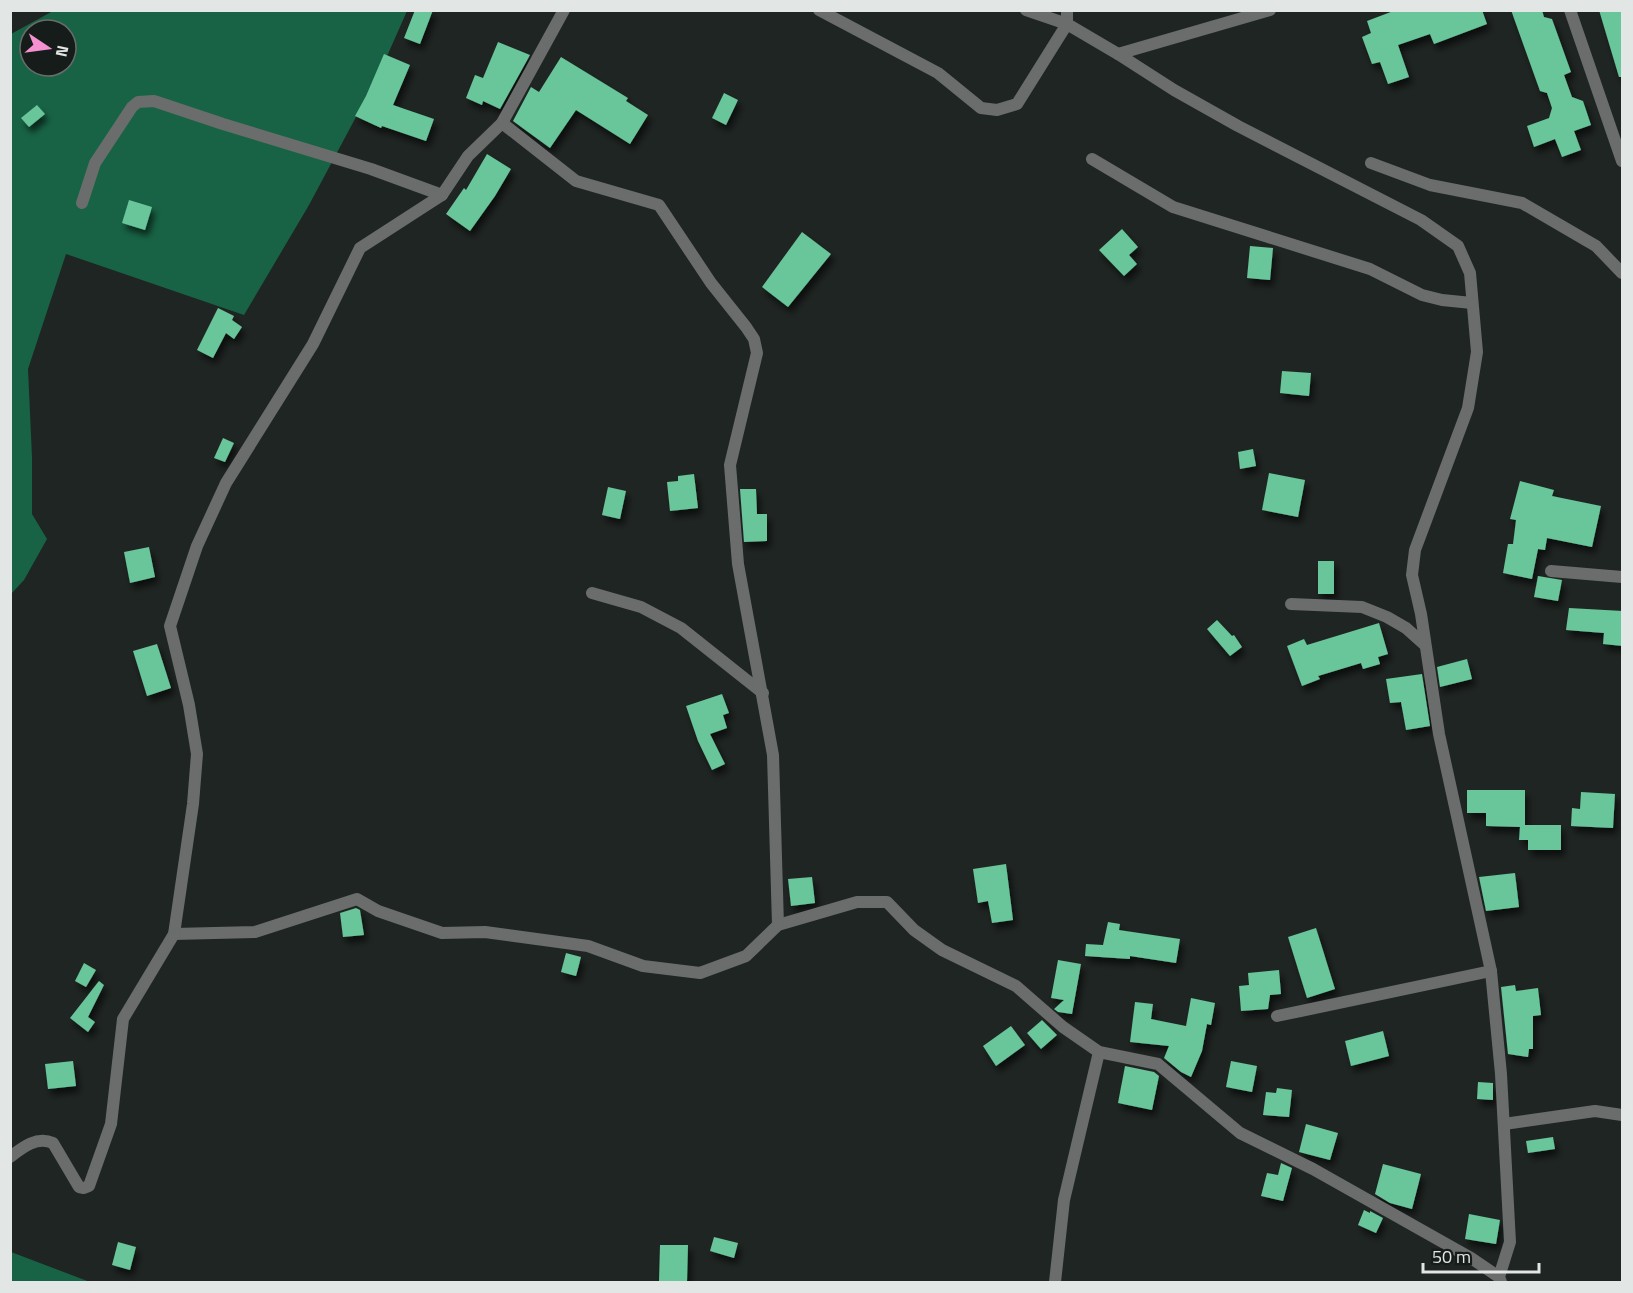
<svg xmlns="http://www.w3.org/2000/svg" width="1633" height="1293" viewBox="0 0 1633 1293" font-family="'Titillium Web',sans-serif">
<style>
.forest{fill:#186345;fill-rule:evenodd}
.building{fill:#69c59a;filter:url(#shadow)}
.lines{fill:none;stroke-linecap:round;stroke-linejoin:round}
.minor{stroke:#6a6d6b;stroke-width:12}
</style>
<defs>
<filter id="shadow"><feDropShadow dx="3.5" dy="6" stdDeviation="3" flood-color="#0009"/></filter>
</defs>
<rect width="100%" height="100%" fill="#1f2522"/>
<g class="forest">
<path d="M53,11H407L380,72L309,205L244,315L66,254L28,369L32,457V514L47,539L24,580L11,594V34ZM30,30H66V66H30Z"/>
<path d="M10,1252H11L90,1282H11Z"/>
</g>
<g class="building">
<path d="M415,10H433L420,44L404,38Z"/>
<path d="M1396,10H1482L1487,24L1434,44L1430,34L1398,45L1409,77L1388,84L1380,62L1372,64L1362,37L1371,33L1367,21Z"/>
<path d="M1511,10H1542L1544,17L1552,19L1571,72L1564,75L1572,97L1583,101L1591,125L1574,131L1581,150L1562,157L1555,139L1534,147L1527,126L1549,118L1552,108L1547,93L1540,91Z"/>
<path d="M1599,10H1623V77H1619Z"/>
<path d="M498,42L530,55L500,109L483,101L482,105L466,98L475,75L483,78Z"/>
<path d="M384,54L410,65L393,105L434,119L426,141L382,126L381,128L355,116L366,96Z"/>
<path d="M561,57L628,98L626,101L648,115L630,144L576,110L550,148L513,121L531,87L539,92Z"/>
<path d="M724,93L738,100L726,125L712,118Z"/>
<path d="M37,105L45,114L29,127L21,118Z"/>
<path d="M487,154L511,169L495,196L470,231L446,214L464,188L466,190Z"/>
<path d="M129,200L152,207L145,230L122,223Z"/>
<path d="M1122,229L1138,247L1129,255L1137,264L1124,276L1099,250Z"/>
<path d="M802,232L831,254L788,307L762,287Z"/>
<path d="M1250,246L1273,248L1270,280L1247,278Z"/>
<path d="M218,308L234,316L232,320L242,327L234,339L226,333L213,358L197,350Z"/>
<path d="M1282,371L1311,373L1309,396L1280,393Z"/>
<path d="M223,438L234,443L225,462L214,458Z"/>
<path d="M1253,449L1256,466L1240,469L1238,452Z"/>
<path d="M1269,473L1305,480L1298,517L1262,510Z"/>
<path d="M694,474L698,508L670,511L667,482L678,481V476Z"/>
<path d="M1520,481L1554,490L1552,496L1601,506L1592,547L1547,538L1545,550L1538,549L1532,579L1503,573L1508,544H1513L1516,520L1510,519Z"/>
<path d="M608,487L626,491L620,519L602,515Z"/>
<path d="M740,489H756L757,514H767V541L744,542Z"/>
<path d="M149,547L155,577L130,583L124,552Z"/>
<rect x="1318" y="561" width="16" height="33"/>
<path d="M1538,576L1562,580L1558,601L1534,597Z"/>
<path d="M1569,608L1623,611V646L1603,644L1604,633L1566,630Z"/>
<path d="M1217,620L1232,636L1234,635L1242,647L1230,656L1207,629Z"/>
<path d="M1379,623L1388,654L1378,657L1380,664L1363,669L1361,663L1318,676L1320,679L1302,686L1287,646L1304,639L1307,645Z"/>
<path d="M157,644L171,688L147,696L133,651Z"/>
<path d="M1467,659L1472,679L1440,687L1437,667Z"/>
<path d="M1422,674L1430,726L1406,730L1401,702L1390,703L1386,679Z"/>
<path d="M722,694L729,713L723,715L727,728L710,734L725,764L712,770L698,741L686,706Z"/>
<path d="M1467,790H1525V825H1561V850H1528V840H1519L1520,827L1486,826V813H1467Z"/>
<path d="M1581,792L1615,794L1613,828L1571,826L1572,808L1580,809Z"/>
<path d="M1006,864L1013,920L992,923L988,901L978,903L973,869Z"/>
<path d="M1515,873L1519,907L1486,911L1479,877Z"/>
<path d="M812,877L815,903L791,906L788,879Z"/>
<path d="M356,908L360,910L364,935L343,937L340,913Z"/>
<path d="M1108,922L1120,924L1119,930L1180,939L1176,963L1130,956V959L1085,956L1086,944L1103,945Z"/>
<path d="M1316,928L1335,989L1307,998L1288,937Z"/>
<path d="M566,953L581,957L576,976L561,972Z"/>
<path d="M1058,960L1081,964L1072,1014L1058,1012L1054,1009L1064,1000L1051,998Z"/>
<path d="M84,963L96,970L86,987L75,981Z"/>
<path d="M1279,970L1281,994L1270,995L1268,1009L1241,1011L1239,986L1249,985L1248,973Z"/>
<path d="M99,981L104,985L88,1017L95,1022L88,1032L70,1018Z"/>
<path d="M1515,985L1516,991L1538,988L1541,1015L1533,1016V1049H1529L1528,1057L1508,1054L1501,987Z"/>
<path d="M1191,998L1215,1003L1211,1025L1207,1024L1202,1051L1191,1077L1181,1072L1164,1058L1169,1046L1130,1042L1135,1002L1153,1004L1151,1019L1186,1026Z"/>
<path d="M1042,1020L1057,1035L1041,1049L1027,1033Z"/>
<path d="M1011,1026L1025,1045L996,1066L983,1046Z"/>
<path d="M1383,1031L1389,1056L1351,1066L1345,1041Z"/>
<path d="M73,1061L76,1086L48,1089L45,1064Z"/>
<path d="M1231,1061L1257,1066L1252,1092L1226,1087Z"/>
<path d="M1125,1066L1154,1072L1159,1076L1152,1110L1118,1103Z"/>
<path d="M1478,1082L1493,1083V1100L1477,1099Z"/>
<path d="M1277,1088L1292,1090L1289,1117L1263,1115L1266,1092L1276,1093Z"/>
<path d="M1306,1124L1338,1133L1330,1160L1299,1152Z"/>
<path d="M1553,1137L1555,1149L1528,1153L1526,1141Z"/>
<path d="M1281,1163L1292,1168L1283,1201L1261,1196L1267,1173L1278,1175Z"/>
<path d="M1383,1164L1421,1174L1412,1209L1390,1203L1375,1194Z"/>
<path d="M1364,1210L1370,1213V1211L1383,1218L1376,1233L1358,1225Z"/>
<path d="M1469,1214L1500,1220L1496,1244L1465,1239Z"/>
<path d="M714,1237L738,1243L734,1258L710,1251Z"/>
<path d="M118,1242L136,1247L130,1270L112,1265Z"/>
<path d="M660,1245H688L687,1282H659Z"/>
</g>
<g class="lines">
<g class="minor">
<path d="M819,10L938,73L981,108L997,110L1017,104L1067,24V10"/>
<path d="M1026,10L1067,24L1118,54L1270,10"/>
<path d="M1570,10L1622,161"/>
<path d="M1118,54L1174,90L1238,126L1421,220L1458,246L1470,273L1477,352L1468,408L1415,550L1412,575L1421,614L1439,734L1491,971L1501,1074L1510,1242L1499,1277L1501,1282"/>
<path d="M502,123L576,181L659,205L711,283L746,327L754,339L757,353L730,465L738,564L773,755L778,925"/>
<path d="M1092,159L1173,207L1370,269L1422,295L1442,300L1472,303"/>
<path d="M1371,163L1430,185L1522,203L1596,246L1622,273"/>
<path d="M82,203L95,163L132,107L138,102L154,101L223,124L371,169L442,195"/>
<path d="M1551,571L1622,577"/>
<path d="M592,593L641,607L681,628L763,693"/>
<path d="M1291,604L1362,607L1387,617L1406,628L1425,645"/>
<path d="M174,934L255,932L357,899L378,911L442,933L485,932L588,946L643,966L700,973L746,956L778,925L857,902H887L914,930L942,950L1016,986L1063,1027L1099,1052L1158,1064L1240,1133L1313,1169L1471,1258L1499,1277"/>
<path d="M1277,1016L1491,971"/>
<path d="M1504,1124L1595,1111L1622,1115"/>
<path d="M10,1157C23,1147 37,1136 53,1143L79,1187L84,1188L89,1186L111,1124L123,1019L174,934L193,804L197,754L189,705L170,626L197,546L226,483L313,344L360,248L442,195L468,156L502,123L564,10"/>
<path d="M1055,1282L1064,1200L1099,1052"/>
</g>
</g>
<rect width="1633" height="1293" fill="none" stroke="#e2e6e4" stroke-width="24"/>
<g transform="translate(48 48) rotate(103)"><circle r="28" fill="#161c19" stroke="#686d6a" stroke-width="1.5"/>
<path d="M0-4.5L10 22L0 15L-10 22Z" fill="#f590d1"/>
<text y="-9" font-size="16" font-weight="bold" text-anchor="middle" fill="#e2e6e4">N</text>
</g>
<path d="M1423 1263v9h116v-9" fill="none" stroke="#e2e6e4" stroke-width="3"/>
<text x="1432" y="1263" font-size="18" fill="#e2e6e4" stroke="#161c19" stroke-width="4.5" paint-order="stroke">50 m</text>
</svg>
